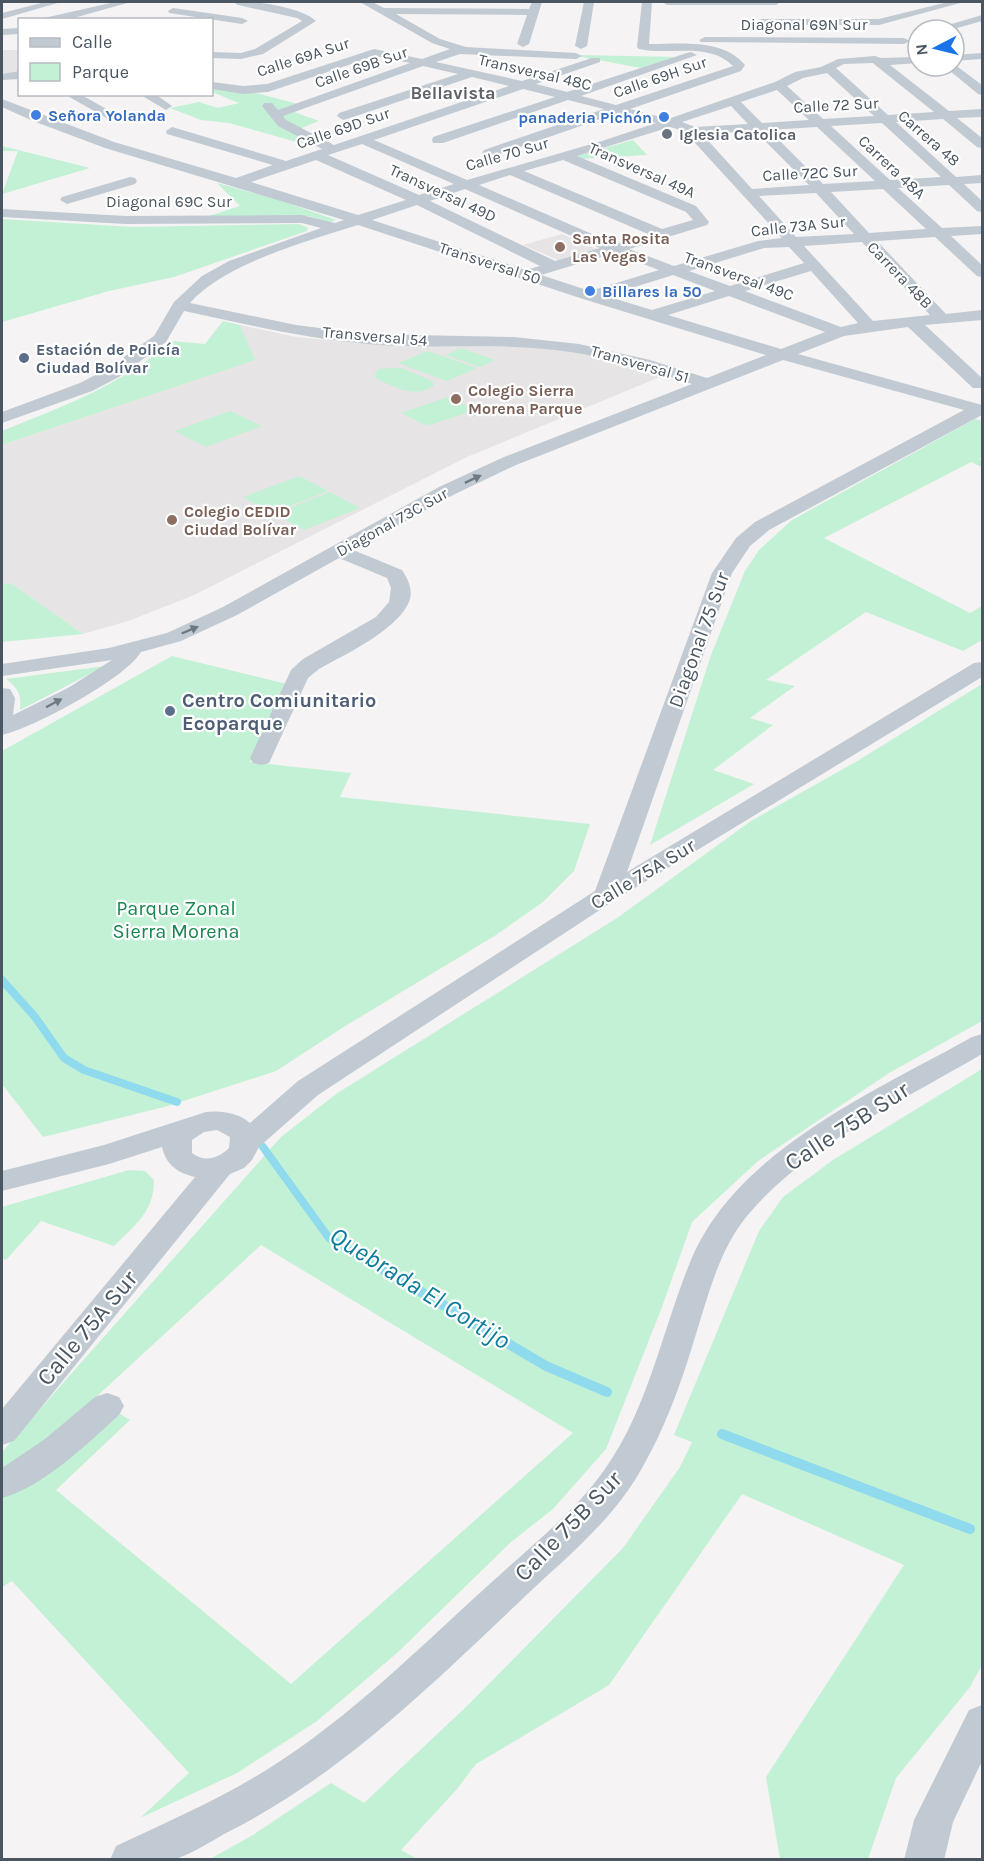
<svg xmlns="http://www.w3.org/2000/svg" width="984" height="1861" viewBox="0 0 984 1861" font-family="Karla,sans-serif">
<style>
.education{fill:#e6e4e5}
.green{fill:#c3f1d5;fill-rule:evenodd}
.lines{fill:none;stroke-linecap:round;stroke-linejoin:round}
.stream-far1{stroke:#90daee;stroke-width:8}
.stream{stroke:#90daee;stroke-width:10}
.minor{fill:#c1cad2;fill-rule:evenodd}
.oneway{fill:#6e7983}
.shop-dot{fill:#3f7fe0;stroke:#fff;stroke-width:2}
.worship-dot{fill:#6b7280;stroke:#fff;stroke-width:2}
.education-dot{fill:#8d6e63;stroke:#fff;stroke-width:2}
.service-dot{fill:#5c6f8a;stroke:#fff;stroke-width:2}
.labels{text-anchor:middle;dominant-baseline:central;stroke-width:4.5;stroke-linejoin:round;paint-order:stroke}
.far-street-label{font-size:16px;fill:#4a5661;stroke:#fff}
.far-shop-label{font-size:16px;font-weight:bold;fill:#366cbe;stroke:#fff;text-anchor:start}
.far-worship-label{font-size:16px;font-weight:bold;fill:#5b616d;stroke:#fff;text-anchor:start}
.far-education-label{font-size:16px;font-weight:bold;fill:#785e54;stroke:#fff;text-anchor:start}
.far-service-label{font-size:16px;font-weight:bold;fill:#4e5e75;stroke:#fff;text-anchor:start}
.far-neighbourhood-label{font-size:18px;font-weight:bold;fill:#5f6368;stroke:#fff}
.street-label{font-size:20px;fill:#4a5661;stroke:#fff}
.service-label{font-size:20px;font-weight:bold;fill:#4e5e75;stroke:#fff;text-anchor:start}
.park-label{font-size:20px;fill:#17864f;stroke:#fff}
.near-street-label{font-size:24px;fill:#4a5661;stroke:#fff}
.near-water-label{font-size:26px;font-style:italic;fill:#0c7c9b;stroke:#fff}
</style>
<rect width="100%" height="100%" fill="#f5f3f3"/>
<g class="education">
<path d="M2,50H19V73L2,74Z"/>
<path d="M562,234L597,249L558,260L523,245Z"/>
<path d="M240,325L296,337L361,343L558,348L601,355L667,374L467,457L192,596L128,621L83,634L12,584L2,583V445L254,360Z"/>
</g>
<g class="green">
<path d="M580,55L675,57L641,68L576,56Z"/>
<path d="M212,89L248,91L298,104L286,109L319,121L299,129L313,143L311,146L229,123L201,120L170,108L199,102L218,108L239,103L212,92Z"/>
<path d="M633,140L647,155L579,159L573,157Z"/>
<path d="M2,146L90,168L2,194L18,151H2Z"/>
<path d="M217,183L279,200L336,220L330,222L308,216L206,217L240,206Z"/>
<path d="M2,219L132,227L299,224L308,228L307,231L174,277L109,291L2,322Z"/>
<path d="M223,321L240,325L255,360L2,445V431C66,405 118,387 172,341L205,344Z"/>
<path d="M461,348L495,360L480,367L446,355Z"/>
<path d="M428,351L477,368L447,381L398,363Z"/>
<path d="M391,368H402L432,381L434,385C416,400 393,386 375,378V374L379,369Z"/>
<path d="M448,397L475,410L427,426L401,413Z"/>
<path d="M230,411L262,426L206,447L175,431Z"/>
<path d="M975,419L982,421V457L979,459L982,460V467L971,462L824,538L970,613L982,606V640L963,651L866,612L766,680L795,686L750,718L773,725L713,770L754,784L650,845L711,655L745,571L759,550L792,520Z"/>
<path d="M299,476L328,491L272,513L243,497Z"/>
<path d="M330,492L360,508L304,530L274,514Z"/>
<path d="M2,583L12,584L83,634L2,642Z"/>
<path d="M172,656L287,684L250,762L351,773L340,797L590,824L574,871L543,902L496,935L342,1028L276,1071L168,1106L43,1137L2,1084V751Z"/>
<path d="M105,666L20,710C22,695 18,688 6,679Z"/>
<path d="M982,684V1021L889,1073L758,1161L692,1222L662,1307L606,1449L553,1509L511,1542L397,1653L317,1721L237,1773L140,1818L189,1773L12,1581L2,1587V1452L281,1137L336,1094L617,918L751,821L859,760ZM261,1245L573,1433L291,1684L56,1490L130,1420L95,1398Z"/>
<path d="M982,1069V1665L970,1687L896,1778L868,1859H780L766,1777L904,1565L742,1494L609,1685L476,1764L457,1789L401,1850L417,1859H210L253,1835L331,1783L364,1803L468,1705L623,1548L680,1467L692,1442L674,1435L759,1231L783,1197L833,1160Z"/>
<path d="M129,1170L145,1171L154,1180C154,1212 135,1225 114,1246L41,1221L6,1260L2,1258V1207Z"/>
</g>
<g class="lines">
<g class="stream-far1">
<path d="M2,980L35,1017L64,1058L84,1070L177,1102"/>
<path d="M263,1147L329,1238L386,1272"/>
</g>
<g class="stream">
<path d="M384,1270L546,1366L607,1392"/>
<path d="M722,1434L970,1529"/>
</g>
<g class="minor">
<path d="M45,2H61L2,19V13Z"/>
<path d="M115,2H131L70,19L35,20Z"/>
<path d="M233,2C252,0 301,7 316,21L263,54L241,59L212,58V52L241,53L255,49L302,21L297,18L238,5Z"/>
<path d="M360,2H372L384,8L529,9L532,2H542L529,44L523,47L517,44L527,15L396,14L440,39L466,47L576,53L582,56L576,59L460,54L436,62L522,81L592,58H600V62L536,84L567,92L687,53L691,52L697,55L581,96L616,105L733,66C708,41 669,56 639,49L637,47L642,2H652L649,44C680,44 723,38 745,65L741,71L630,109L668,119L775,82L795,72L821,67L838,59L875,56L881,58L918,57V63L890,65L949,111L982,109V117L957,118L982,138V148L977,147L943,119L896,122L956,177L982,175V183L964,184L982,201V212L977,211L949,185L898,188L942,228L982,226V234L951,236L982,265V277L977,276L935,237L877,241L946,314L982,310V320L925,325L982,378V388H973L908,327L844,336L798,354L982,405V415L769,530L750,546L732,573L627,872L974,663L982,662V677L615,900L318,1095L259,1147L252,1160L244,1168L230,1174L14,1441L2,1445V1409L195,1177C178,1173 166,1165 162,1147L109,1164L2,1191V1171L104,1145L206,1112C220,1110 239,1113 250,1123L298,1081L595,891L712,573L736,538L755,522L964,410L783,360L516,465L453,495L353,550L402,570C409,580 414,593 408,604C395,631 344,655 319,669L308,678L269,763L261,765L253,763L250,758L291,670L303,659L376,617L389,602L391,588L387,578L339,558L237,615L181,641L141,652C125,679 33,728 2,735V688L10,689L15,698L13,715L68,688L112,660L2,676V664L109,648L167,633L223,607L439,487L504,457L692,384C640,366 587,351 532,348C478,344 423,349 368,344C306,339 245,324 184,311L166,342L119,377L92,391L2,423V412L80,383L107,369L154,336L174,302L202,276L229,261L321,228L302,223L126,224L2,217V209L126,216L302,215L335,223L344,220L105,148L33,121L2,107V99L114,142L236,178L273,165L167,134L166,131L172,127L286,161L322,149L278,126L262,106L264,103H272L278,110L410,63L375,56L268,92L243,94L212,89V82L243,86L267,84L374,49L422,59L450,49L432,43ZM873,63L874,64L934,112L888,115L836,68L844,64ZM423,66L458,74L339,113L337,116L343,120L347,119L472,77L509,86L334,145L286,120L283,116ZM827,73L874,116L823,119L787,86L803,78ZM523,89L555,97L433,137L432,140L433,143H443L568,100L604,109L484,150L482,153L484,156H494L618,113L656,123L602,141L467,180L374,140ZM777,90L809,120L762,123L741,102ZM731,106L748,124L695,127L682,122ZM882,123L941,177L890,180L831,126ZM670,127L684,131L782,238L758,241L674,266L629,249L707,225L709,222L696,206L577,156ZM817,127L875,181L823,184L769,130ZM755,131L809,185L752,189L702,134ZM362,144L454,184L419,195L328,155ZM316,160L406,200L358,215L251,182ZM563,160L686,212L693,220L662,229L524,171ZM510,175L648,234L615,244L479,185ZM465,189L592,245L600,248L555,261L430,201ZM883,189L926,229L869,233L831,192ZM816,193L854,234L796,237L759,196ZM417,205L540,266L526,270L372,220ZM358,225L583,299L766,355L707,378L650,360L579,344L514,337L367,334L296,325L190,303C223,264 310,240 358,225ZM862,242L930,315L873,321L804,246ZM789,247L804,263L730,286L689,271L764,248ZM614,253L659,270L590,291L541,275ZM811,271L858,323L841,327L745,291ZM673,275L715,291L652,310L606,296ZM729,296L825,332L781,349L668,315ZM217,1130L230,1137L229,1148C219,1158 205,1163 192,1153V1140L204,1132Z"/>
<path d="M584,2H594L587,46L581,49L575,46Z"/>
<path d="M662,2H781L776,5H667Z"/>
<path d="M948,2H964L879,25H761L755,22L761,19H879Z"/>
<path d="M173,8L242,18L248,21L242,24L169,13L168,11Z"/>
<path d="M982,15V21L950,30H931Z"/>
<path d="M20,28V34L2,35V29Z"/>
<path d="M705,37L904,38L910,41L904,44L701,42L699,40Z"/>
<path d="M982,53V59L954,61V55Z"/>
<path d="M954,64L982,85V95L978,94L944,66H954Z"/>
<path d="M20,71V79L2,80V74Z"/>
<path d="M64,94H80L122,118L116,122L112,121Z"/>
<path d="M139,94H155L172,106L166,110Z"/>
<path d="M130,177L135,178L137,181L135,184L67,204L60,200L62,197Z"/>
<path d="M982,1034V1054C904,1100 806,1145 747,1216C717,1252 706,1304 692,1347C679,1389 664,1430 642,1468C612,1523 560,1562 516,1605C426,1690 340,1775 228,1832C213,1840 189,1856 172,1860C156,1861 128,1860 110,1860L116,1846C167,1822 220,1799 268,1769C351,1717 421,1646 493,1581C532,1545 575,1512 605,1469C649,1407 662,1330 691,1260C737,1150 874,1092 972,1037Z"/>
<path d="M107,1393L119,1397L124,1406L119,1415C87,1444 43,1487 2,1498V1468L45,1439L95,1397Z"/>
<path d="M982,1705V1761L953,1822L944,1860H904L914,1820L969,1710Z"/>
</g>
</g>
<defs><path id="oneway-solid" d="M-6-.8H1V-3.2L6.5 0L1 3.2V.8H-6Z" transform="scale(1.5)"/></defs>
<g class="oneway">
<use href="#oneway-solid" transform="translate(473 479) rotate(-25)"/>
<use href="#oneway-solid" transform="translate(190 630) rotate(-23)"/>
<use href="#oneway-solid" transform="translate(54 703) rotate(-28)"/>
</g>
<g class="shop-dot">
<circle cx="36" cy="115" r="6"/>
<circle cx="664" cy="117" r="6"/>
<circle cx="590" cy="291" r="6"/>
</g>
<circle class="worship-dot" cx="667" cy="134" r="6"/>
<g class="education-dot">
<circle cx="560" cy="247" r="6"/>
<circle cx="456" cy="399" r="6"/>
<circle cx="172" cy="520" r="6"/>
</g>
<g class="service-dot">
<circle cx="24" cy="358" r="6"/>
<circle cx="170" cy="711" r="6"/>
</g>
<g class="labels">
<g class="far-street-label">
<text x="804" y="24">Diagonal 69N Sur</text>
<text transform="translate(303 57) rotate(-18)">Calle 69A Sur</text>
<text transform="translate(361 67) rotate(-19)">Calle 69B Sur</text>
<text transform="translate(535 72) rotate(13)">Transversal 48C</text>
<text transform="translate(660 77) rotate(-19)">Calle 69H Sur</text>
<text transform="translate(836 105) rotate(-3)">Calle 72 Sur</text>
<text transform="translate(343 128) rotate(-19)">Calle 69D Sur</text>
<text transform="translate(929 138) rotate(41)">Carrera 48</text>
<text transform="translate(507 154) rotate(-16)">Calle 70 Sur</text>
<text transform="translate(892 167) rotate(43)">Carrera 48A</text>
<text transform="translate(642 170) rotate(24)">Transversal 49A</text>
<text transform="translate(810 173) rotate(-3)">Calle 72C Sur</text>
<text transform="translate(443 193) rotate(25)">Transversal 49D</text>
<text x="169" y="201">Diagonal 69C Sur</text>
<text transform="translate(798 226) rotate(-6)">Calle 73A Sur</text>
<text transform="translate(490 263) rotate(18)">Transversal 50</text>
<text transform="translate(900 275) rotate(46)">Carrera 48B</text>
<text transform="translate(739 276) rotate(20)">Transversal 49C</text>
<text transform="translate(375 336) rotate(5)">Transversal 54</text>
<text transform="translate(640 364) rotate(16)">Transversal 51</text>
<text transform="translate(392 522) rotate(-29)">Diagonal 73C Sur</text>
</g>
<g class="far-shop-label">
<text x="48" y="115">Señora Yolanda</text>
<text x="652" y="117" text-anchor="end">panaderia Pichón</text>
<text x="602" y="291">Billares la 50</text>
</g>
<g class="far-worship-label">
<text x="679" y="134">Iglesia Catolica</text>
</g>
<g class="far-education-label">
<text x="572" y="238">Santa Rosita<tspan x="572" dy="18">Las Vegas</tspan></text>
<text x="468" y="390">Colegio Sierra<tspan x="468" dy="18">Morena Parque</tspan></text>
<text x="184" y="511">Colegio CEDID<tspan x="184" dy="18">Ciudad Bolívar</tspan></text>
</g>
<g class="far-service-label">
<text x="36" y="349">Estación de Policía<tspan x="36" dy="18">Ciudad Bolívar</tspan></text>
</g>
<g class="far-neighbourhood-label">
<text x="453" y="93">Bellavista</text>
</g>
<g class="street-label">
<text transform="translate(699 640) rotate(-70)">Diagonal 75 Sur</text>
<text transform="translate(643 874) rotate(-31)">Calle 75A Sur</text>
</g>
<g class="service-label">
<text x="182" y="700">Centro Comiunitario<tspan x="182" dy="23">Ecoparque</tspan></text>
</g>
<g class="park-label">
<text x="176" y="908">Parque Zonal<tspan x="176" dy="23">Sierra Morena</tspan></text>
</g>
<g class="near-street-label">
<text transform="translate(847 1126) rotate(-33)">Calle 75B Sur</text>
<text transform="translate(87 1328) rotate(-50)">Calle 75A Sur</text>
<text transform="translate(568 1526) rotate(-46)">Calle 75B Sur</text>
</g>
<g class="near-water-label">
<text transform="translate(420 1288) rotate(32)">Quebrada El Cortijo</text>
</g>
</g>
<rect width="984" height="1861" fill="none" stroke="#4a5661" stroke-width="6"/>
<rect x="18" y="18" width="195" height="78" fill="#ffffff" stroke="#b7bbc0" stroke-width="1.5"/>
<rect x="30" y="38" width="30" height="9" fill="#c1cad2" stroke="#b7bbc0" stroke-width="1.5"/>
<text x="72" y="48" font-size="18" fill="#4a5661">Calle</text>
<rect x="30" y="63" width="30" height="18" fill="#c3f1d5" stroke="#b7bbc0" stroke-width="1.5"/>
<text x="72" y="78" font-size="18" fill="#4a5661">Parque</text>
<g transform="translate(936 48) rotate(263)"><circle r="28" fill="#ffffff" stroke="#b7bbc0" stroke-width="1.5"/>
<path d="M0-4.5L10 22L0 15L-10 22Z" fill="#1a73e8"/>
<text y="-9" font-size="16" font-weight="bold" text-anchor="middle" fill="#4a5661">N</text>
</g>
</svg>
